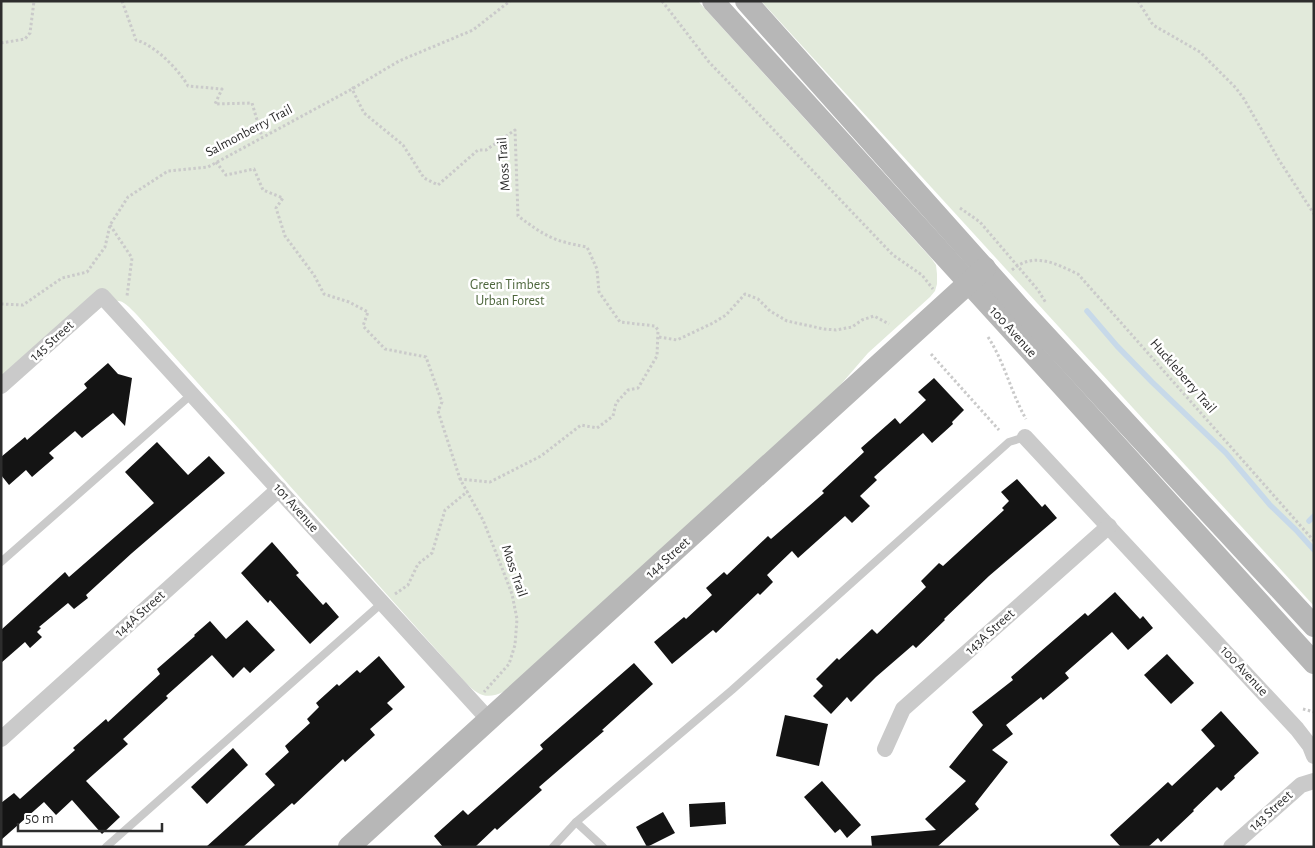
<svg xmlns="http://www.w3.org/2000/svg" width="1315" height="848" viewBox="0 0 1315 848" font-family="'Alegreya Sans',sans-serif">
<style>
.green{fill:#e2eadb}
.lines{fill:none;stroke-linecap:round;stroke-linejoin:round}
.stream{stroke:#c7d9e9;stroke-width:5.5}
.building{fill:#141414}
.path{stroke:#cacaca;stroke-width:3;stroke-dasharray:2.5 2.5;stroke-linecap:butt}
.lane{stroke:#cacaca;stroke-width:8}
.street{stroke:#cacaca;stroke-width:16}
.secondary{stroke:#b7b7b7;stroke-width:22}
.labels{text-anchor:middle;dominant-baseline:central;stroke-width:5;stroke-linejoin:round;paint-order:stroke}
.street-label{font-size:14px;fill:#2d2d2d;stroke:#fff}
.park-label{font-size:14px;fill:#4d663c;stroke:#fff}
</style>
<rect width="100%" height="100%" fill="#fff"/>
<g class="green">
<path d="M1,1H698L931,258L936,265L937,274V284L935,291L930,297L868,353L830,397L505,691C487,700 479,696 466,683L137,315C126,304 121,296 105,304L1,393Z"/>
<path d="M761,1H1314V606Z"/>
</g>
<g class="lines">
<g class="stream">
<path d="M1087,311L1117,346L1152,382L1226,453L1270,505L1296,530L1314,550"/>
<path d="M1309,521L1314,516"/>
</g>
</g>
<g class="building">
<path d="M108,363L118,374L132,378L125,426L113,413L82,438L75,431L49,453L54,458L32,477L26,470L9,485L1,475V457L25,437L27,440L87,388L84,384Z"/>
<path d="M934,378L964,410L952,422L953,424L932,443L923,433L874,477L877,480L860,496L870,506L852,523L845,516L798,558L792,551L767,575L773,582L760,595L758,593L716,633L713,630L672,664L654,642L684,617L686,619L712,595L706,588L724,572L727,575L768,536L771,539L824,493L822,491L864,452L861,448L895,418L900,424L926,400L918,392Z"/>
<path d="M157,442L188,475L209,456L225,473L132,553L86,595L88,598L74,609L68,603L39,627L41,628L37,632L42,637L30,648L25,642L1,663V630L65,572L69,577L154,503L125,472Z"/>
<path d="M1017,479L1042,507L1045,504L1057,518L989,576L944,619L945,620L916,648L913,645L876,677L851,702L847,697L831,714L813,696L823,686L816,679L837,658L839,660L872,629L877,634L926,587L921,581L939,563L943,566L1004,510L1002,508L1009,501L1001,492Z"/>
<path d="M272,542L299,573L296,575L323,605L326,602L339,617L310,644L270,600L268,603L241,573Z"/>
<path d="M1115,592L1140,619L1143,616L1153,628L1128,650L1112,632L1065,673L1069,678L1043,700L1041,697L1006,725L1013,734L992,750L1008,762L975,804L979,809L937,847H872L871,836L936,830L925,819L966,781L949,767L983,725L972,712L1013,680L1011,677L1085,613L1088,616Z"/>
<path d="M247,620L275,650L250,673L244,667L233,678L212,655L166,696L168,698L123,739L128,744L86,781L120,817L102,834L72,800L56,815L44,802L1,840V803L14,793L20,799L75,750L73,748L106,719L108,722L160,674L157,669L195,636L194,635L210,621L226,639Z"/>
<path d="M1167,654L1194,683L1171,704L1144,675Z"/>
<path d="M379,656L405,687L387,703L393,709L370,729L375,735L345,762L343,759L294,805L292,803L243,847H206L275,785L265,774L289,752L285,746L310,723L307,719L319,707L316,703L337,684L339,686L357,670L360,673Z"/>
<path d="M634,663L653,684L602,730L604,731L539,787L542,790L497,830L495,828L475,847H443L434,836L463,810L468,815L543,749L540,745Z"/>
<path d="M1221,711L1259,753L1234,776L1235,778L1221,791L1217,787L1193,810L1194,811L1161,842L1158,838L1148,847H1121L1110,835L1168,782L1172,786L1215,746L1201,730Z"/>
<path d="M785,715L828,724L819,766L776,756Z"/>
<path d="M233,748L248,765L207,804L191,787Z"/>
<path d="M822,781L861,825L847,838L840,829L835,833L804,797Z"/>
<path d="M725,802L726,824L690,827L689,804Z"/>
<path d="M663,812L675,833L647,847L636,827Z"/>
</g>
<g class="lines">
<g class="path">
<path d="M122,1L136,40C155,45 179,70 188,86L222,89L215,104L252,103L262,137"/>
<path d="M662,1L709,62L893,255L922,275L933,289"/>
<path d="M1138,1L1153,25L1200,52L1236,88L1244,99L1279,160L1314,214"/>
<path d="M1,43L25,39L30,33L34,1"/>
<path d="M354,87L352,89L364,113L403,145L424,178L438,185L478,150H486L515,130L518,216C545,236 553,241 587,247L597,269L599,292L620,322L655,326L658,330L657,356L638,388L628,390L616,403L613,416L597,428L581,425L541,456L490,482L460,479"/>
<path d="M216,162L226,175L254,169L263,190L283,198L276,208L285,236L314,275L324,294L349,302L368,312L363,326L385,349L426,357L442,402L438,411L460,479L483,520L502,568L512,594L517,619L515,645L509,664L484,692"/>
<path d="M960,208L980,222L1038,290L1046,303"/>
<path d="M110,225L132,258L127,296"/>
<path d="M1012,270C1034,251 1056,264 1078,274L1314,541"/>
<path d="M1,304L23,305L62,278L87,272L105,247L110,225L128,197L168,171L208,167L352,89L399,61L473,30L510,1"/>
<path d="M659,337L677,340L713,323L726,315L745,294L758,299L770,311L787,321L824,329L836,330L852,327L862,320L874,316L889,324"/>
<path d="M988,337C1005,363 1011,393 1026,419"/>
<path d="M931,354L999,430"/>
<path d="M395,594L408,585L418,564L432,553L445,510L468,491"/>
<path d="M1303,709L1314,712"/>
</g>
<g class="lane">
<path d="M1,562L192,394"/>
<path d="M106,847L382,603"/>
<path d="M553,847L576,822"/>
<path d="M603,847L576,822L732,690L1009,442L1025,437"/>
</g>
<g class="street">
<path d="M1,386L102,296L490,721"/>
<path d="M1025,437L1297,729L1310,746L1314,756"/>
<path d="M1,739L279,489"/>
<path d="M885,749L903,709L1109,526"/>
<path d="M1231,847L1301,785L1314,781"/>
</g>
<g class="secondary">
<path d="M713,1L1314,663"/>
<path d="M746,1L1019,307L1314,626"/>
<path d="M349,847L985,268"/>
</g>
</g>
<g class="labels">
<g class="street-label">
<text transform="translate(249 131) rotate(-28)">Salmonberry Trail</text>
<text transform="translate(504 164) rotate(-94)">Moss Trail</text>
<text transform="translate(1013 332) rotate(48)">100 Avenue</text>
<text transform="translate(52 341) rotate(-42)">145 Street</text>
<text transform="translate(1183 376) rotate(49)">Huckleberry Trail</text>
<text transform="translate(296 508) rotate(48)">101 Avenue</text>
<text transform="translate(668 558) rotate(-42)">144 Street</text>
<text transform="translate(514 571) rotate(71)">Moss Trail</text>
<text transform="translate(140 614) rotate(-42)">144A Street</text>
<text transform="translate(990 632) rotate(-42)">143A Street</text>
<text transform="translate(1244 671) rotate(47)">100 Avenue</text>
<text transform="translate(1271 811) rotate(-42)">143 Street</text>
</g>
<g class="park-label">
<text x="510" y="285">Green Timbers<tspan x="510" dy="16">Urban Forest</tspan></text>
</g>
</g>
<rect width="1315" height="848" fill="none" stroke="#2d2d2d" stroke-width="5"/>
<path d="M18 823v8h144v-8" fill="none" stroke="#2d2d2d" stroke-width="2.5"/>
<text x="25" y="823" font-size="15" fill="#2d2d2d" stroke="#ffffff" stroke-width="4" paint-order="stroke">50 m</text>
</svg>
